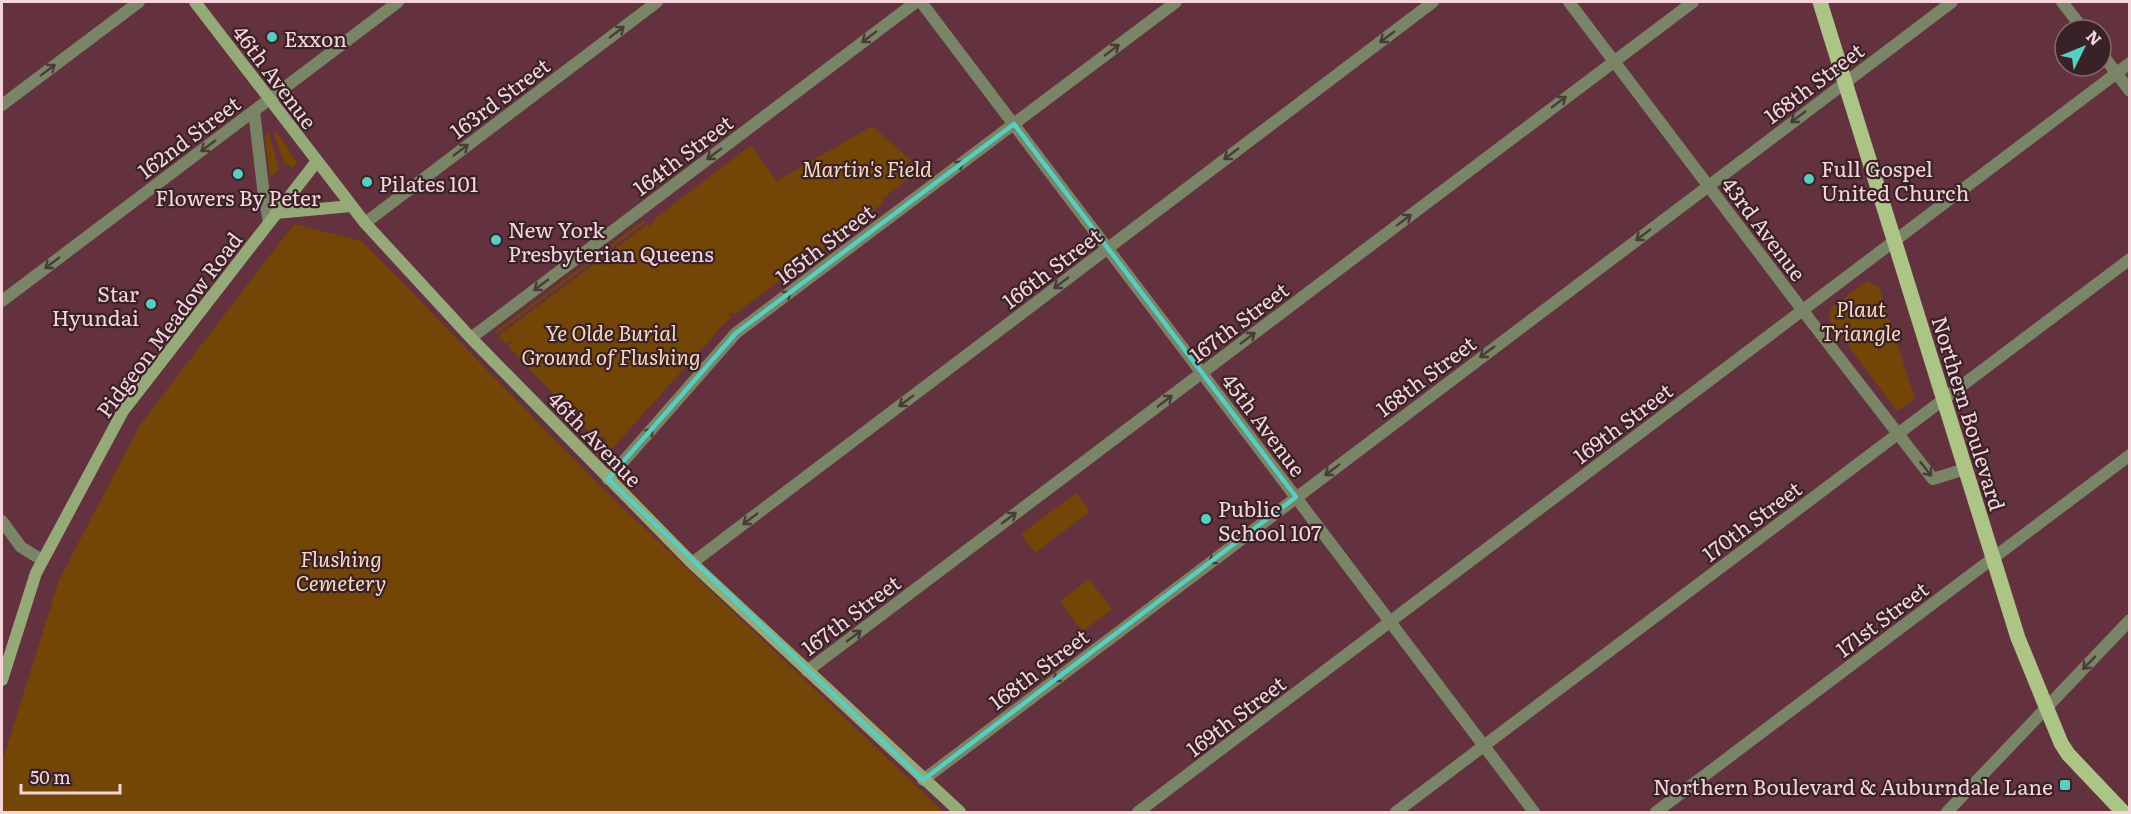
<svg xmlns="http://www.w3.org/2000/svg" width="2131" height="814" viewBox="0 0 2131 814" font-family="Literata,serif">
<style>
.green{fill:#734507}
.lines{fill:none;stroke-linecap:round;stroke-linejoin:round}
.street{stroke:#798566;stroke-width:12}
.secondary{stroke:#96a978;stroke-width:12}
.primary{stroke:#acc485;stroke-width:15}
.oneway{stroke:#493b37}
.marked{fill:none;stroke:#57cec1;stroke-width:4.5;stroke-linejoin:round}
.poi-dot{fill:#57cec1;stroke:#392227;stroke-width:2}
.labels{text-anchor:middle;dominant-baseline:central;stroke-width:4.5;stroke-linejoin:round;paint-order:stroke}
.poi-label{font-size:21px;fill:#f5d5da;stroke:#392227;text-anchor:start}
.street-label{font-size:21px;fill:#f5d5da;stroke:#392227}
.park-label{font-size:21px;font-style:italic;fill:#fbdabc;stroke:#392227}
</style>
<rect width="100%" height="100%" fill="#63323e"/>
<g class="green">
<path d="M872,126L911,160L904,167L912,176L882,199L884,202C874,210 837,242 829,244L734,315L732,312L729,314L731,318L724,324L609,452L602,443L606,440L604,436L596,439L508,346L512,342L511,340L506,344L498,336L648,224L650,227L654,223L653,220L751,145L777,181Z"/>
<path d="M277,132L297,162L293,168L284,163L274,133Z"/>
<path d="M267,134H269L279,169L270,178L265,136Z"/>
<path d="M644,220L646,222L496,334L495,332Z"/>
<path d="M294,224L362,241L597,483L944,812H2V762L59,580L140,425Z"/>
<path d="M1867,281L1879,287L1915,399L1897,411L1829,320L1831,308Z"/>
<path d="M1076,493L1090,511L1035,553L1021,534Z"/>
<path d="M1089,579L1112,610L1082,631L1060,601Z"/>
</g>
<g class="lines">
<g class="street">
<path d="M921,2L1534,812"/>
<path d="M1569,2L1810,320L1933,479L1965,469"/>
<path d="M2062,2L2084,30"/>
<path d="M2101,53L2130,91"/>
<path d="M2,105L139,2"/>
<path d="M254,111L264,196L269,222"/>
<path d="M365,223L657,2"/>
<path d="M2,301L398,2"/>
<path d="M471,338L916,2"/>
<path d="M608,479L736,333L1176,2"/>
<path d="M2,521L21,547L42,560"/>
<path d="M692,563L1433,2"/>
<path d="M807,671L1693,2"/>
<path d="M923,780L1952,2"/>
<path d="M1138,812L2130,63"/>
<path d="M1396,812L2130,259"/>
<path d="M1656,812L2130,455"/>
<path d="M1947,812L2130,620"/>
</g>
<g class="secondary">
<path d="M195,2L365,223L471,338L692,563L960,812"/>
<path d="M276,213L351,206"/>
<path d="M2,680L36,573L123,411L317,161"/>
</g>
<path class="primary" d="M1820,2L2018,638L2061,743L2068,754L2123,812"/>
</g>
<defs><path id="oneway-shaft" d="M-6 0H5M1.5-3L5.5 0L1.5 3" fill="none" stroke-width="1.6" stroke-linecap="round" stroke-linejoin="round" transform="scale(1.5)"/></defs>
<g class="oneway">
<use href="#oneway-shaft" transform="translate(617 32) rotate(-37)"/>
<use href="#oneway-shaft" transform="translate(869 37) rotate(143)"/>
<use href="#oneway-shaft" transform="translate(1387 37) rotate(143)"/>
<use href="#oneway-shaft" transform="translate(1112 50) rotate(-37)"/>
<use href="#oneway-shaft" transform="translate(48 70) rotate(-37)"/>
<use href="#oneway-shaft" transform="translate(1559 102) rotate(-37)"/>
<use href="#oneway-shaft" transform="translate(1798 117) rotate(143)"/>
<use href="#oneway-shaft" transform="translate(208 146) rotate(143)"/>
<use href="#oneway-shaft" transform="translate(461 150) rotate(-37)"/>
<use href="#oneway-shaft" transform="translate(714 154) rotate(143)"/>
<use href="#oneway-shaft" transform="translate(1231 154) rotate(143)"/>
<use href="#oneway-shaft" transform="translate(956 167) rotate(-37)"/>
<use href="#oneway-shaft" transform="translate(1404 220) rotate(-37)"/>
<use href="#oneway-shaft" transform="translate(1643 235) rotate(143)"/>
<use href="#oneway-shaft" transform="translate(52 263) rotate(143)"/>
<use href="#oneway-shaft" transform="translate(1061 283) rotate(143)"/>
<use href="#oneway-shaft" transform="translate(541 285) rotate(143)"/>
<use href="#oneway-shaft" transform="translate(784 297) rotate(-37)"/>
<use href="#oneway-shaft" transform="translate(1248 338) rotate(-37)"/>
<use href="#oneway-shaft" transform="translate(1487 352) rotate(143)"/>
<use href="#oneway-shaft" transform="translate(906 401) rotate(143)"/>
<use href="#oneway-shaft" transform="translate(1165 401) rotate(-37)"/>
<use href="#oneway-shaft" transform="translate(647 435) rotate(-49)"/>
<use href="#oneway-shaft" transform="translate(1926 469) rotate(52)"/>
<use href="#oneway-shaft" transform="translate(1332 470) rotate(143)"/>
<use href="#oneway-shaft" transform="translate(1009 518) rotate(-37)"/>
<use href="#oneway-shaft" transform="translate(750 519) rotate(143)"/>
<use href="#oneway-shaft" transform="translate(1216 558) rotate(143)"/>
<use href="#oneway-shaft" transform="translate(854 636) rotate(-37)"/>
<use href="#oneway-shaft" transform="translate(2089 663) rotate(134)"/>
<use href="#oneway-shaft" transform="translate(1060 676) rotate(143)"/>
</g>
<path class="marked" d="M1014,124L1296,497L923,780L608,479L736,333Z"/>
<g class="poi-dot">
<circle cx="272" cy="37" r="6"/>
<circle cx="238" cy="174" r="6"/>
<circle cx="1809" cy="179" r="6"/>
<circle cx="367" cy="182" r="6"/>
<circle cx="496" cy="240" r="6"/>
<circle cx="151" cy="304" r="6"/>
<circle cx="1206" cy="519" r="6"/>
<rect x="2059" y="779" width="12" height="12" rx="3"/>
</g>
<g class="labels">
<g class="poi-label">
<text x="284" y="37">Exxon</text>
<text x="1821" y="167">Full Gospel<tspan x="1821" dy="24">United Church</tspan></text>
<text x="379" y="182">Pilates 101</text>
<text x="238" y="196" text-anchor="middle">Flowers By Peter</text>
<text x="508" y="228">New York<tspan x="508" dy="24">Presbyterian Queens</tspan></text>
<text x="139" y="292" text-anchor="end">Star<tspan x="139" dy="24">Hyundai</tspan></text>
<text x="1218" y="507">Public<tspan x="1218" dy="24">School 107</tspan></text>
<text x="2053" y="785" text-anchor="end">Northern Boulevard &amp; Auburndale Lane</text>
</g>
<g class="street-label">
<text transform="translate(276 76) rotate(53)">46th Avenue</text>
<text transform="translate(1813 82) rotate(-37)">168th Street</text>
<text transform="translate(499 97) rotate(-37)">163rd Street</text>
<text transform="translate(188 136) rotate(-37)">162nd Street</text>
<text transform="translate(682 154) rotate(-37)">164th Street</text>
<text transform="translate(1765 228) rotate(53)">43rd Avenue</text>
<text transform="translate(824 243) rotate(-37)">165th Street</text>
<text transform="translate(1051 267) rotate(-37)">166th Street</text>
<text transform="translate(1238 321) rotate(-37)">167th Street</text>
<text transform="translate(168 324) rotate(-53)">Pidgeon Meadow Road</text>
<text transform="translate(1425 375) rotate(-37)">168th Street</text>
<text transform="translate(1970 413) rotate(73)">Northern Boulevard</text>
<text transform="translate(1622 422) rotate(-37)">169th Street</text>
<text transform="translate(1265 424) rotate(53)">45th Avenue</text>
<text transform="translate(596 438) rotate(46)">46th Avenue</text>
<text transform="translate(1751 520) rotate(-37)">170th Street</text>
<text transform="translate(850 614) rotate(-37)">167th Street</text>
<text transform="translate(1881 618) rotate(-37)">171st Street</text>
<text transform="translate(1038 668) rotate(-37)">168th Street</text>
<text transform="translate(1235 715) rotate(-37)">169th Street</text>
</g>
<g class="park-label">
<text x="867" y="167">Martin's Field</text>
<text x="1861" y="307">Plaut<tspan x="1861" dy="24">Triangle</tspan></text>
<text x="611" y="331">Ye Olde Burial<tspan x="611" dy="24">Ground of Flushing</tspan></text>
<text x="341" y="557">Flushing<tspan x="341" dy="24">Cemetery</tspan></text>
</g>
</g>
<rect width="2131" height="814" fill="none" stroke="#f5d5da" stroke-width="6"/>
<g transform="translate(2083 48) rotate(47)"><circle r="28" fill="#392227" stroke="#846a6f" stroke-width="1.5"/>
<path d="M0-4.5L10 22L0 15L-10 22Z" fill="#57cec1"/>
<text y="-9" font-size="16" font-weight="bold" text-anchor="middle" fill="#f5d5da">N</text>
</g>
<path d="M21 784v9h99v-9" fill="none" stroke="#f5d5da" stroke-width="3"/>
<text x="30" y="784" font-size="18" fill="#f5d5da" stroke="#392227" stroke-width="4.5" paint-order="stroke">50 m</text>
</svg>
